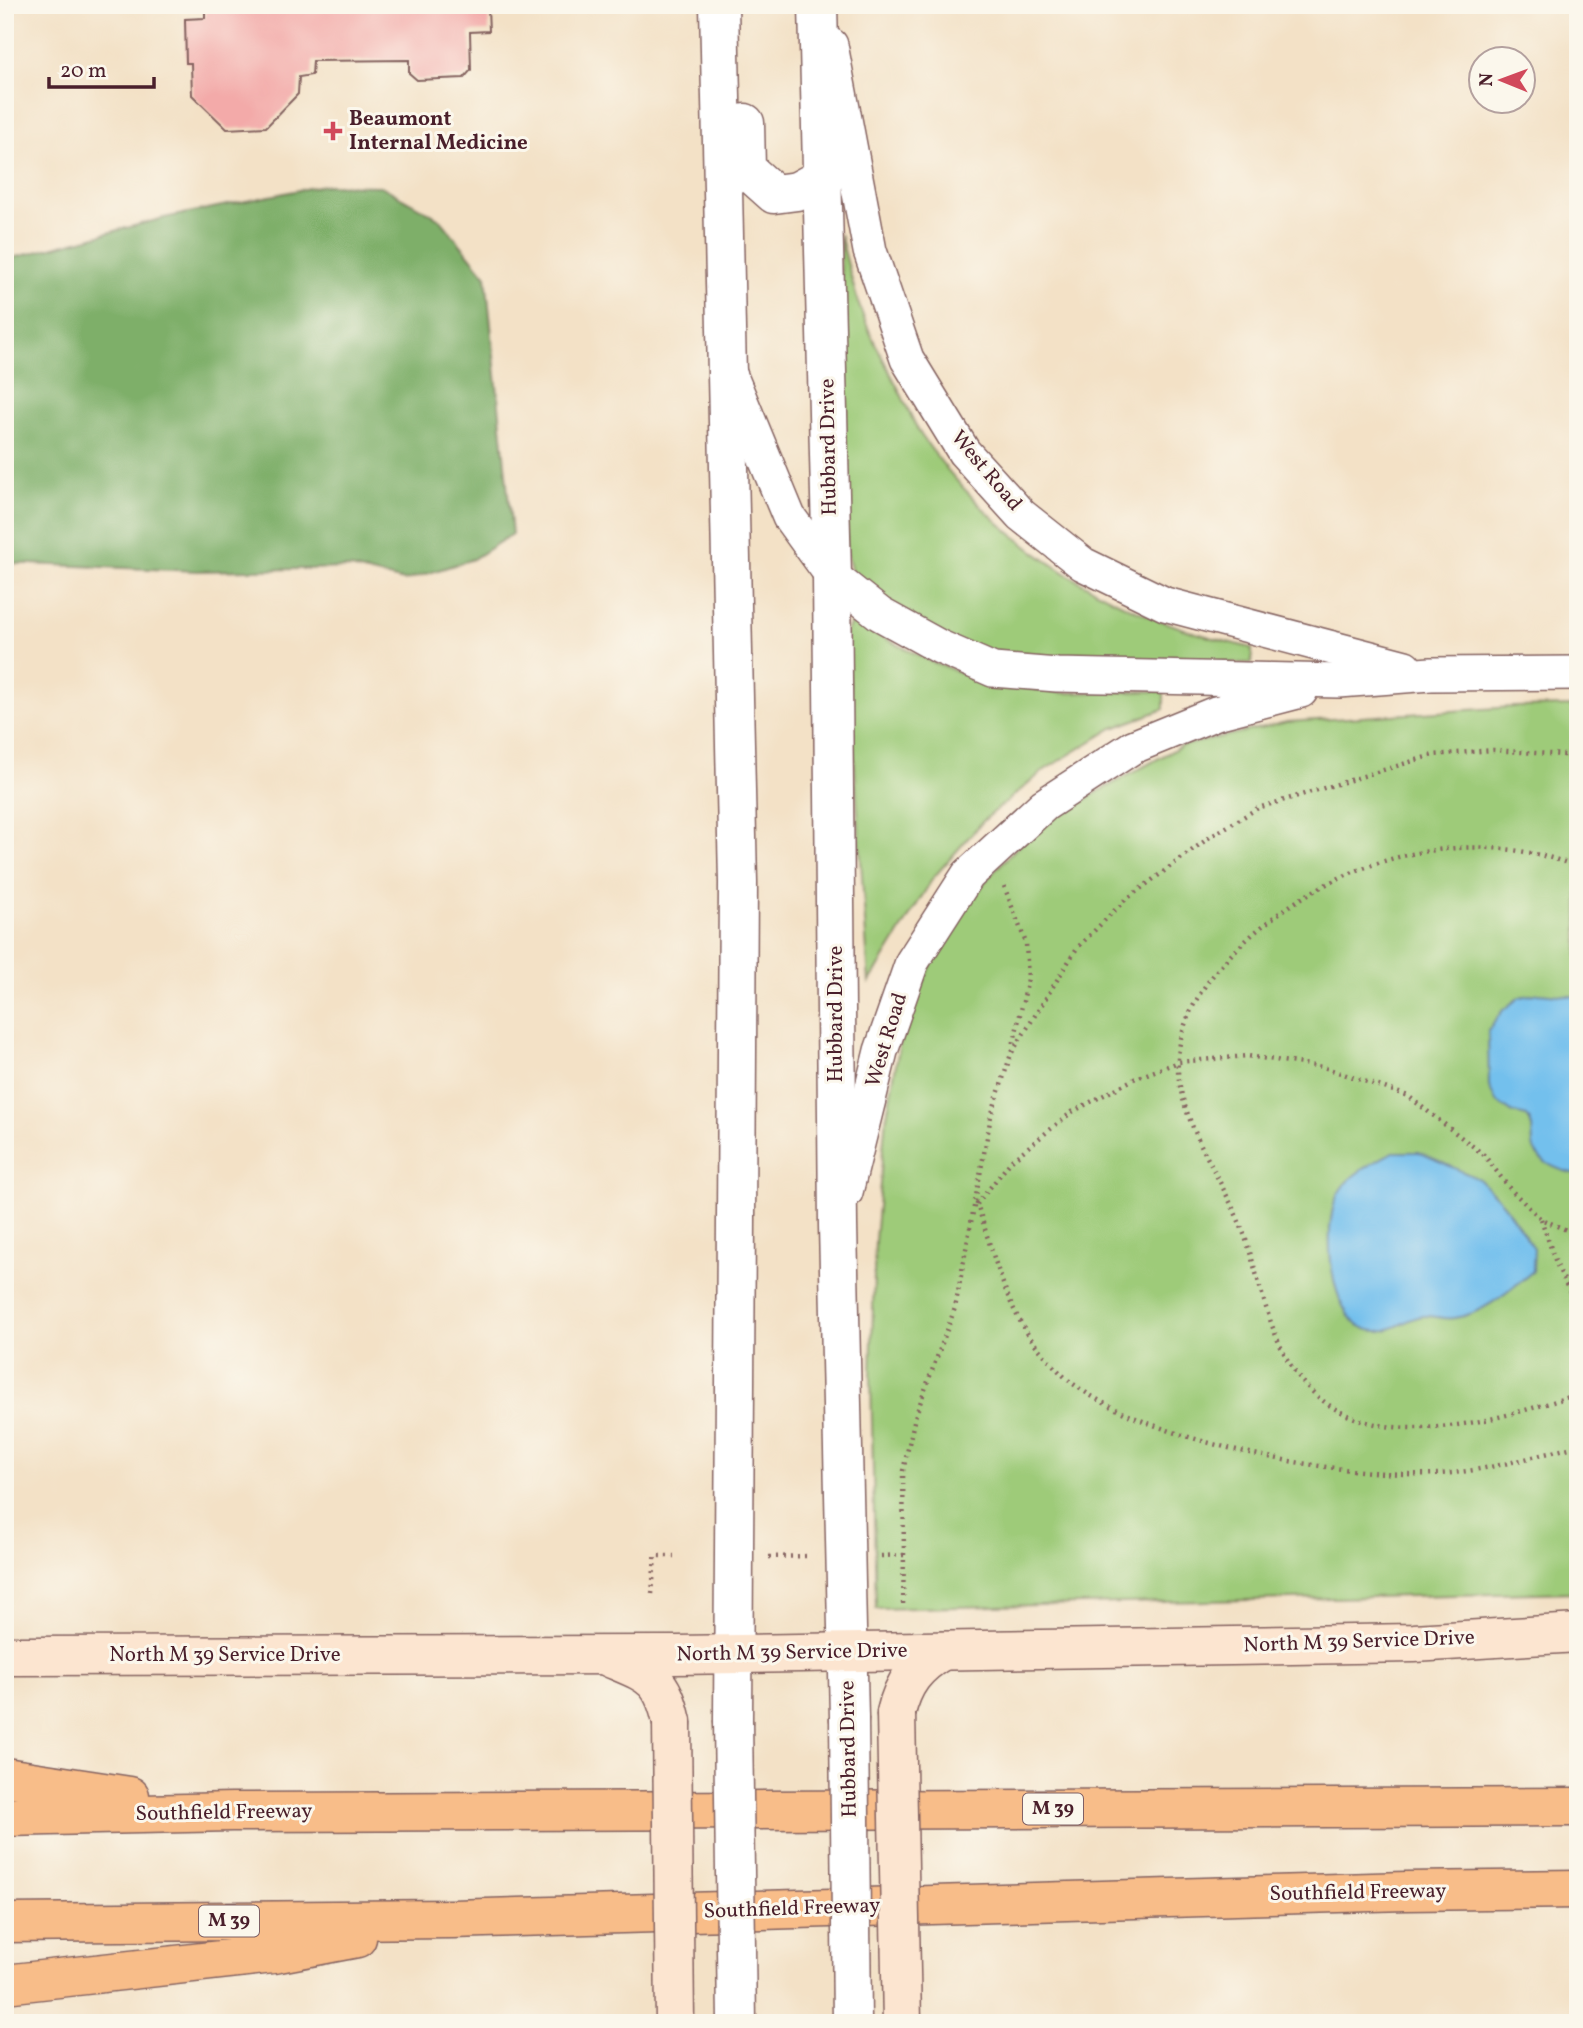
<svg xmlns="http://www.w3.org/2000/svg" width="1583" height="2028" viewBox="0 0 1583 2028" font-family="Vollkorn,serif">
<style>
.green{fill:#9ecb79;stroke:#747552;stroke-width:2}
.forest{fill:#7eaf69;stroke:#64674a;stroke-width:2}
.water{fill:#73c0ed;stroke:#5e708c;stroke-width:2}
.building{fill:#f3aaa9}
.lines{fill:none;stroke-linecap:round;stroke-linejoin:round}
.minor-casing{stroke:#856361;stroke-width:36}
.tertiary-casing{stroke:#856361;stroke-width:41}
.secondary-casing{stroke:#856361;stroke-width:41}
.motorway-casing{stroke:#856361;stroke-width:41}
.path{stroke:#856361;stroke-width:4.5;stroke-dasharray:2 5;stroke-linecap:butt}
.minor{stroke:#fff;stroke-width:33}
.tertiary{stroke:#fff;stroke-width:38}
.secondary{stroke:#fce5d0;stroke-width:38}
.motorway{stroke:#f8bd89;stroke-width:38}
.tertiary-bridge-casing{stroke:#856361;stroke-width:41;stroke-linecap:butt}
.secondary-bridge-casing{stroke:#856361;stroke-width:41;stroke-linecap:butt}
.tertiary-bridge{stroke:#fff;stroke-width:38}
.secondary-bridge{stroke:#fce5d0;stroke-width:38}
.poi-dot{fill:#d1495b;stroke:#fbf7ec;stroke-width:2.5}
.labels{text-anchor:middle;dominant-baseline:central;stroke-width:6;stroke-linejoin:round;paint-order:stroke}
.shield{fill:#fbf7ec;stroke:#7f6065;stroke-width:2}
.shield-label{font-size:19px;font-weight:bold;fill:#4a1f2b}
.poi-label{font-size:21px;font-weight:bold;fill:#4a1f2b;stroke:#fbf7ec;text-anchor:start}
.street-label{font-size:21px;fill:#4a1f2b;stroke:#fbf7ec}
</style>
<rect width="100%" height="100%" fill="#fbf7ec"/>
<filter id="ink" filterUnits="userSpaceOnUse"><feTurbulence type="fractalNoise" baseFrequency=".0143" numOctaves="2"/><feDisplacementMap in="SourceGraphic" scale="14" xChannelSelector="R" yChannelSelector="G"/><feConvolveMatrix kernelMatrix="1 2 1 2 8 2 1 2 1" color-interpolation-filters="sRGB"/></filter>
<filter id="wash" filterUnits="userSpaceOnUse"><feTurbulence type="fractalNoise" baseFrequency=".00686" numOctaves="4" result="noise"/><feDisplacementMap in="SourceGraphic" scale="28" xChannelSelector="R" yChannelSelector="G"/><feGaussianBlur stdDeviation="1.57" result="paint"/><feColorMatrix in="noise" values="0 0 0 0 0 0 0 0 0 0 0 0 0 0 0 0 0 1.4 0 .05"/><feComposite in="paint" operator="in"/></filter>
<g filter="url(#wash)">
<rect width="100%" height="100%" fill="#f3e1c6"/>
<g class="green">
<path d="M840,234C846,258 852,282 859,305C869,335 886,364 900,392C907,406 913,422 921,435C1002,551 1116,617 1252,648V663L1042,662L996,656L949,640L865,590L851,569L846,549Z"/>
<path d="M852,622L930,661L988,683L1064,693L1164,691V709L1113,728L1046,769L983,821L933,878L869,983L846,632Z"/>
<path d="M1578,706V1592L876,1609L871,1377L875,1240L885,1127L903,1025L946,934L987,879L1038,825L1181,746L1287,722L1513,707Z"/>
</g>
<path class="forest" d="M323,185L381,186L440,219L486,276L512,534L473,559L404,581L351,568L197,571L5,563V260L164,218Z"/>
<g class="water">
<path d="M1540,993L1578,997V1174C1564,1172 1539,1164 1534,1149C1530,1135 1536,1129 1527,1116L1513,1113L1496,1101L1489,1087L1488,1031L1503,1010L1520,997Z"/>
<path d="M1393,1152H1419L1479,1179L1501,1201L1534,1248L1533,1271C1511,1289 1484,1314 1455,1318C1444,1320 1434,1315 1423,1316C1403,1318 1385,1342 1358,1325C1328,1305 1321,1217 1341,1189C1353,1172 1375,1162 1393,1152Z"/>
</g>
<g id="blocks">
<path class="building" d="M205,5H468L469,9L488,8L489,31L470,32L471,70L464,78L417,80L409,73V60L313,61L312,75L299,77L298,94L266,127L227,129L192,95L191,63H186L185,19L205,18Z"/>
</g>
</g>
<g filter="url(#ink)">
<use href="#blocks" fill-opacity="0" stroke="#856361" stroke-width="2"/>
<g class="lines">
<g class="minor-casing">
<g id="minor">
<path d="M831,45L870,251L907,359L964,452L1021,515L1083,564L1165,604L1405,667"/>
<path d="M730,374L789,517L832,576L880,614L940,647L993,670L1057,675L1339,681L1431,674L1578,673"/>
<path d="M846,1192L881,1051L912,962L968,875L1044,805L1133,747L1216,713L1301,691"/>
</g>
</g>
<g class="tertiary-casing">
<g id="tertiary">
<path d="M719,5L738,883L733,1720"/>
<path d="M818,5L832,576L838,1225L849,1718"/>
<path d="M745,123L746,169L774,194L797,191L823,177"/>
</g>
</g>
<g class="secondary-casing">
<g id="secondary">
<path d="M5,1656L677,1655L1414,1643L1578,1633"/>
<path d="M610,1658C650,1675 662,1677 672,1722"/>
<path d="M896,1713C903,1683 916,1666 942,1651"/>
</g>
</g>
<g class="motorway-casing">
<g id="motorway">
<path d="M5,1777L130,1796"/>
<path d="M5,1817L232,1812L1578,1807"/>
<path d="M5,1923L453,1919L1406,1891L1578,1889"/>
<path d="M5,1984L273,1954L357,1938"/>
</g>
</g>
<g class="path">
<path d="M1578,867C1459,820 1324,862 1236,950C1206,979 1181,1016 1178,1058C1174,1116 1225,1181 1244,1234C1260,1279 1268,1334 1296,1373C1361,1463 1490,1422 1578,1394"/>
<path d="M1004,886L1026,943L1028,979L1013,1046"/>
<path d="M1541,1219L1556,1263L1578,1310"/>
<path d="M1578,1235L1541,1219L1511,1190L1484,1155L1408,1096L1323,1067L1248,1056L1178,1062L1134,1079L1072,1112L1012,1160L977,1204C993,1252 1006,1310 1039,1349C1049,1360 1060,1374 1072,1383C1151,1443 1339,1478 1438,1474C1484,1472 1533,1456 1578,1446"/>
<path d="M904,1555L903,1471L915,1417L955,1308L991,1116L1011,1054L1077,948L1124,901L1210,837L1258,808L1433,755L1493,750L1578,756"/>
<path d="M881,1556L904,1555L903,1605"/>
<path d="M769,1557L809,1556"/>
<path d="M652,1594L655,1556H674"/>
</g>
<use href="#minor" class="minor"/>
<use href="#tertiary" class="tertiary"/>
<use href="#secondary" class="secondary"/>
<use href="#motorway" class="motorway"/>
<g class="tertiary-bridge-casing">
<g id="tertiary-bridge">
<path d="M849,1718L852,2023"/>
<path d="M733,1720L737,2023"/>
</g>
</g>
<g class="secondary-bridge-casing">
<g id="secondary-bridge">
<path d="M896,1713L902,2023"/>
<path d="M672,1722L675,2023"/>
</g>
</g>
<use href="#tertiary-bridge" class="tertiary-bridge"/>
<use href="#secondary-bridge" class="secondary-bridge"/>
</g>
</g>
<path class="poi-dot" d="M329.5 120.5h7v7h7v7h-7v7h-7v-7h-7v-7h7z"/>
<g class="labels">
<g class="shield">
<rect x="1023" y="1793.5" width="60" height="31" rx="5"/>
<rect x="199" y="1905.5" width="60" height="31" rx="5"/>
</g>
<g class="shield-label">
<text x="1053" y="1809">M 39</text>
<text x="229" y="1921">M 39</text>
</g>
<g class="poi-label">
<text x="349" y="119">Beaumont<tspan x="349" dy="24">Internal Medicine</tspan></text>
</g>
<g class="street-label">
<text transform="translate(829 447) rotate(-91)">Hubbard Drive</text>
<text transform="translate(986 471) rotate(50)">West Road</text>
<text transform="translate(836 1014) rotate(-90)">Hubbard Drive</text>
<text transform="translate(887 1040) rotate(-73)">West Road</text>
<text transform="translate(1359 1642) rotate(-2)">North M 39 Service Drive</text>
<text transform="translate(792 1653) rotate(-1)">North M 39 Service Drive</text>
<text x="225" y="1655">North M 39 Service Drive</text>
<text transform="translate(849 1749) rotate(-91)">Hubbard Drive</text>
<text transform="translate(224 1813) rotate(-1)">Southfield Freeway</text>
<text transform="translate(1358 1893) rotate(-1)">Southfield Freeway</text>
<text transform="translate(792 1909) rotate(-2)">Southfield Freeway</text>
</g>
</g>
<rect width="1583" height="2028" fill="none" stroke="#fbf7ec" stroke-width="28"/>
<g transform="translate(1502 80) rotate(271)"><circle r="33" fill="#fbf7ec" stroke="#b4a19f" stroke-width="2"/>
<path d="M0-5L12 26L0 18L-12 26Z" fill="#d1495b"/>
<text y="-10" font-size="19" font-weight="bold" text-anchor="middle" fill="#4a1f2b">N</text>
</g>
<path d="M49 77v10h105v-10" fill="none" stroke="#4a1f2b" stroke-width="3.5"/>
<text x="60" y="77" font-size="21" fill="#4a1f2b" stroke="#fbf7ec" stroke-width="5" paint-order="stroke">20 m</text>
</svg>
